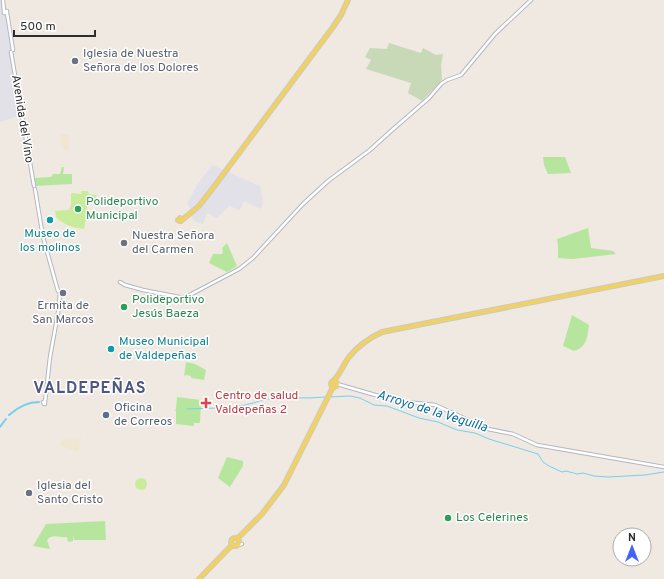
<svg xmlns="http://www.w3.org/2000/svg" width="664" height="579" viewBox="0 0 664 579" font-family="Overpass,sans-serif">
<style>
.industrial{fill:#e3e1e8}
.education{fill:#f0e6d1}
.green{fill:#b6e59e}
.cemetery{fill:#c8d9b8}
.pitch{fill:#c9ec9a}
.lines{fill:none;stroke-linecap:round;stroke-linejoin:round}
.stream{stroke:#75cff0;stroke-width:1}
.canal{stroke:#75cff0;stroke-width:2}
.minor-casing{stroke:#b4b7c1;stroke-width:4.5}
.major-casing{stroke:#c9c9c9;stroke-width:6}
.minor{stroke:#fff;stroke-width:2.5}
.major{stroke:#f2d163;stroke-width:4}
.worship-dot{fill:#6b7280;stroke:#fff;stroke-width:1.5}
.leisure-dot{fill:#2e9e5b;stroke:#fff;stroke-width:1.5}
.culture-dot{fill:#0f9aa8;stroke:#fff;stroke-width:1.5}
.health-dot{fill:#e0444e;stroke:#fff;stroke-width:1.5}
.service-dot{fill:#5c6f8a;stroke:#fff;stroke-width:1.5}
.labels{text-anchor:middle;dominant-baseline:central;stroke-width:3;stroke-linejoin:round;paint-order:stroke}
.worship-label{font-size:12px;fill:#5b616d;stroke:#fff;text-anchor:start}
.street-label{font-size:12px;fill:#2e2e2e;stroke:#fff}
.leisure-label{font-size:12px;fill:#27864d;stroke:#fff;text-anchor:start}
.culture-label{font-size:12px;fill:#0d838f;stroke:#fff}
.health-label{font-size:12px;fill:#be3a42;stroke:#fff;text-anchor:start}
.service-label{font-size:12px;fill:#4e5e75;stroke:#fff;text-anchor:start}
.water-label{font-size:13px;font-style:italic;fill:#0d6fa3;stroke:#fff}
.district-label{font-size:16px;font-weight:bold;letter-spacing:1px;fill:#4d5680;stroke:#fff}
</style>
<rect width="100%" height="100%" fill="#efe9e1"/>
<g class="industrial">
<path d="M0,0H3L22,115L0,122Z"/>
<path d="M212,165L260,186L263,203L261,209L244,201L240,210L229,206L217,218L207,213L203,224L196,222L191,216L208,194L206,193L199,205L192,210L187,204L197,185Z"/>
</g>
<g class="education">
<path d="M60,134L69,135V150H63Z"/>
<path d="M80,436L81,437L78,452L59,445L64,438L79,440Z"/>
</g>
<g class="green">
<path d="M543,157H565L571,173L548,174L544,165Z"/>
<path d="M62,167H64L63,174H72V184L36,186L34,178L51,177L53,174H60Z"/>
<path d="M588,228L591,248L613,251L616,254L573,259L558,258V245L557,239Z"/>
<path d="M227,243L237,266L227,272L209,263L213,254H222L223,251L222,248Z"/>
<path d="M572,315L589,325C587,338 587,347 574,351L563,346Z"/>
<path d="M186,362L195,364L206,370L204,380L191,378V376L186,375L184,376Z"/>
<path d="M177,397L201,400L200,423H194V426L176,424V411L175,410L176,409Z"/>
<path d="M227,457L243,461V466L230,487L218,478Z"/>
<path d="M105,521L106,540H74L73,535V541L68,542L67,537C59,538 52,533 47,540L50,549L33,546L46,524Z"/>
</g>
<path class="cemetery" d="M389,43L421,53L423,48L436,55L443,54L441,65L442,80L422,101L408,93L411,83L366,69L371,60L365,57L370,48L387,49Z"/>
<g class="pitch">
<path d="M81,191H88L89,194L97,195L95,202L90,201L88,203L84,229C73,228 64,225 56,217L55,211L69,210L71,205V193L81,194Z"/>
<circle cx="141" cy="484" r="6"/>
</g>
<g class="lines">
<g class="stream">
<path d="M330,397L350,396L360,398L374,405L387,406L419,418L438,422L457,430L475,433L489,439L538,454L543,462L549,466L562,472L566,471L577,474L583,473L594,476L608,477L645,475L664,472"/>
<path d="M187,409C207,408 229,409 249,404C255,403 261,400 267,399C287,397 307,399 326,397"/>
</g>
<g class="canal">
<path d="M9,415C18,407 27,402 39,402"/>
<path d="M0,427L6,419"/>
</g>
<g class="minor-casing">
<g id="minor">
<path d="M3,0L4,11"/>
<path d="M7,13V11H4V13H7L13,50"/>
<path d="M11,52L34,186"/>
<path d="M35,189L43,237L58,291"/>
<path d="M120,282L125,285L143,290L184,298L239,269L253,258L303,204L328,181L370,150L391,131L429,98L441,84L447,80L461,75L495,34L531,0"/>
<path d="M337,384L396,401L435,405L488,429L513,434L537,445L664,467"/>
<path d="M43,402H45V404H44Z"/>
<path d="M45,402L50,357L58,313L60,293"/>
<path d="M238,545L242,544"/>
</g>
</g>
<g class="major-casing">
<g id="major">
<path d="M180,218L182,219L180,221L178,220Z"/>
<path d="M181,221L199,206L213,188L333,27L341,15L348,0"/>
<circle cx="334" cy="384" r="3"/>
<path d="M333,381C340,375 343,365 349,357C358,346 369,338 382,332L664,276"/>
<path d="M236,538L239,537L262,514L284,485L333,387"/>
<circle cx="235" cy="542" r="4"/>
<path d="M199,579L230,547L233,545"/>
</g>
</g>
<use href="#minor" class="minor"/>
<use href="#major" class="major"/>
</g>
<g class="worship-dot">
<circle cx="75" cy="61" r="4"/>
<circle cx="124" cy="243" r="4"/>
<circle cx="63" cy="293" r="4"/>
<circle cx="29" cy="493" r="4"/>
</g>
<g class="leisure-dot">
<circle cx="78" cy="209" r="4"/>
<circle cx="124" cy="307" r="4"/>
<circle cx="448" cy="518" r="4"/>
</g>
<g class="culture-dot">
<circle cx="50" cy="220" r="4"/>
<circle cx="111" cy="349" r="4"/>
</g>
<path class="health-dot" d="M204 397h4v4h4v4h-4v4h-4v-4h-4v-4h4z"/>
<circle class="service-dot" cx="106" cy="415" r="4"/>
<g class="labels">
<g class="worship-label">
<text x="83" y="54">Iglesia de Nuestra<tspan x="83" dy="14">Señora de los Dolores</tspan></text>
<text x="132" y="236">Nuestra Señora<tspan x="132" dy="14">del Carmen</tspan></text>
<text x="63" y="306" text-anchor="middle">Ermita de<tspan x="63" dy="14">San Marcos</tspan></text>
<text x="37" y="486">Iglesia del<tspan x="37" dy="14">Santo Cristo</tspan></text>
</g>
<g class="street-label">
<text transform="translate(22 119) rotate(81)">Avenida del Vino</text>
</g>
<g class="leisure-label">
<text x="86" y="202">Polideportivo<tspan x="86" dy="14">Municipal</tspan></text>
<text x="132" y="300">Polideportivo<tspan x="132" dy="14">Jesús Baeza</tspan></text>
<text x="456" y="518">Los Celerines</text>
</g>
<g class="culture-label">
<text x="50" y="234">Museo de<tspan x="50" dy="14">los molinos</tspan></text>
<text x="119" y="342" text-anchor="start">Museo Municipal<tspan x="119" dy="14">de Valdepeñas</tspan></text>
</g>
<g class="health-label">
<text x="215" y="396">Centro de salud<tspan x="215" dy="14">Valdepeñas 2</tspan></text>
</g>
<g class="service-label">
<text x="114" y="408">Oficina<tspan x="114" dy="14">de Correos</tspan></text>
</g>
<g class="water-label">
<text transform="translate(432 412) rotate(17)">Arroyo de la Veguilla</text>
</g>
<g class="district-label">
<text x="90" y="389">VALDEPEÑAS</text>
</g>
</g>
<g transform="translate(632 547)"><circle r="19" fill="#ffffff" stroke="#ababab"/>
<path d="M0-3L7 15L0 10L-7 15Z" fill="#4264fb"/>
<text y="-6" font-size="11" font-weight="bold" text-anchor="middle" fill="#2e2e2e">N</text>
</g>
<path d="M14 30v6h81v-6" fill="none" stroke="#2e2e2e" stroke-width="2"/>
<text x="20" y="30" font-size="12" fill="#2e2e2e" stroke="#ffffff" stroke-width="3" paint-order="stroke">500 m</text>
</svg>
